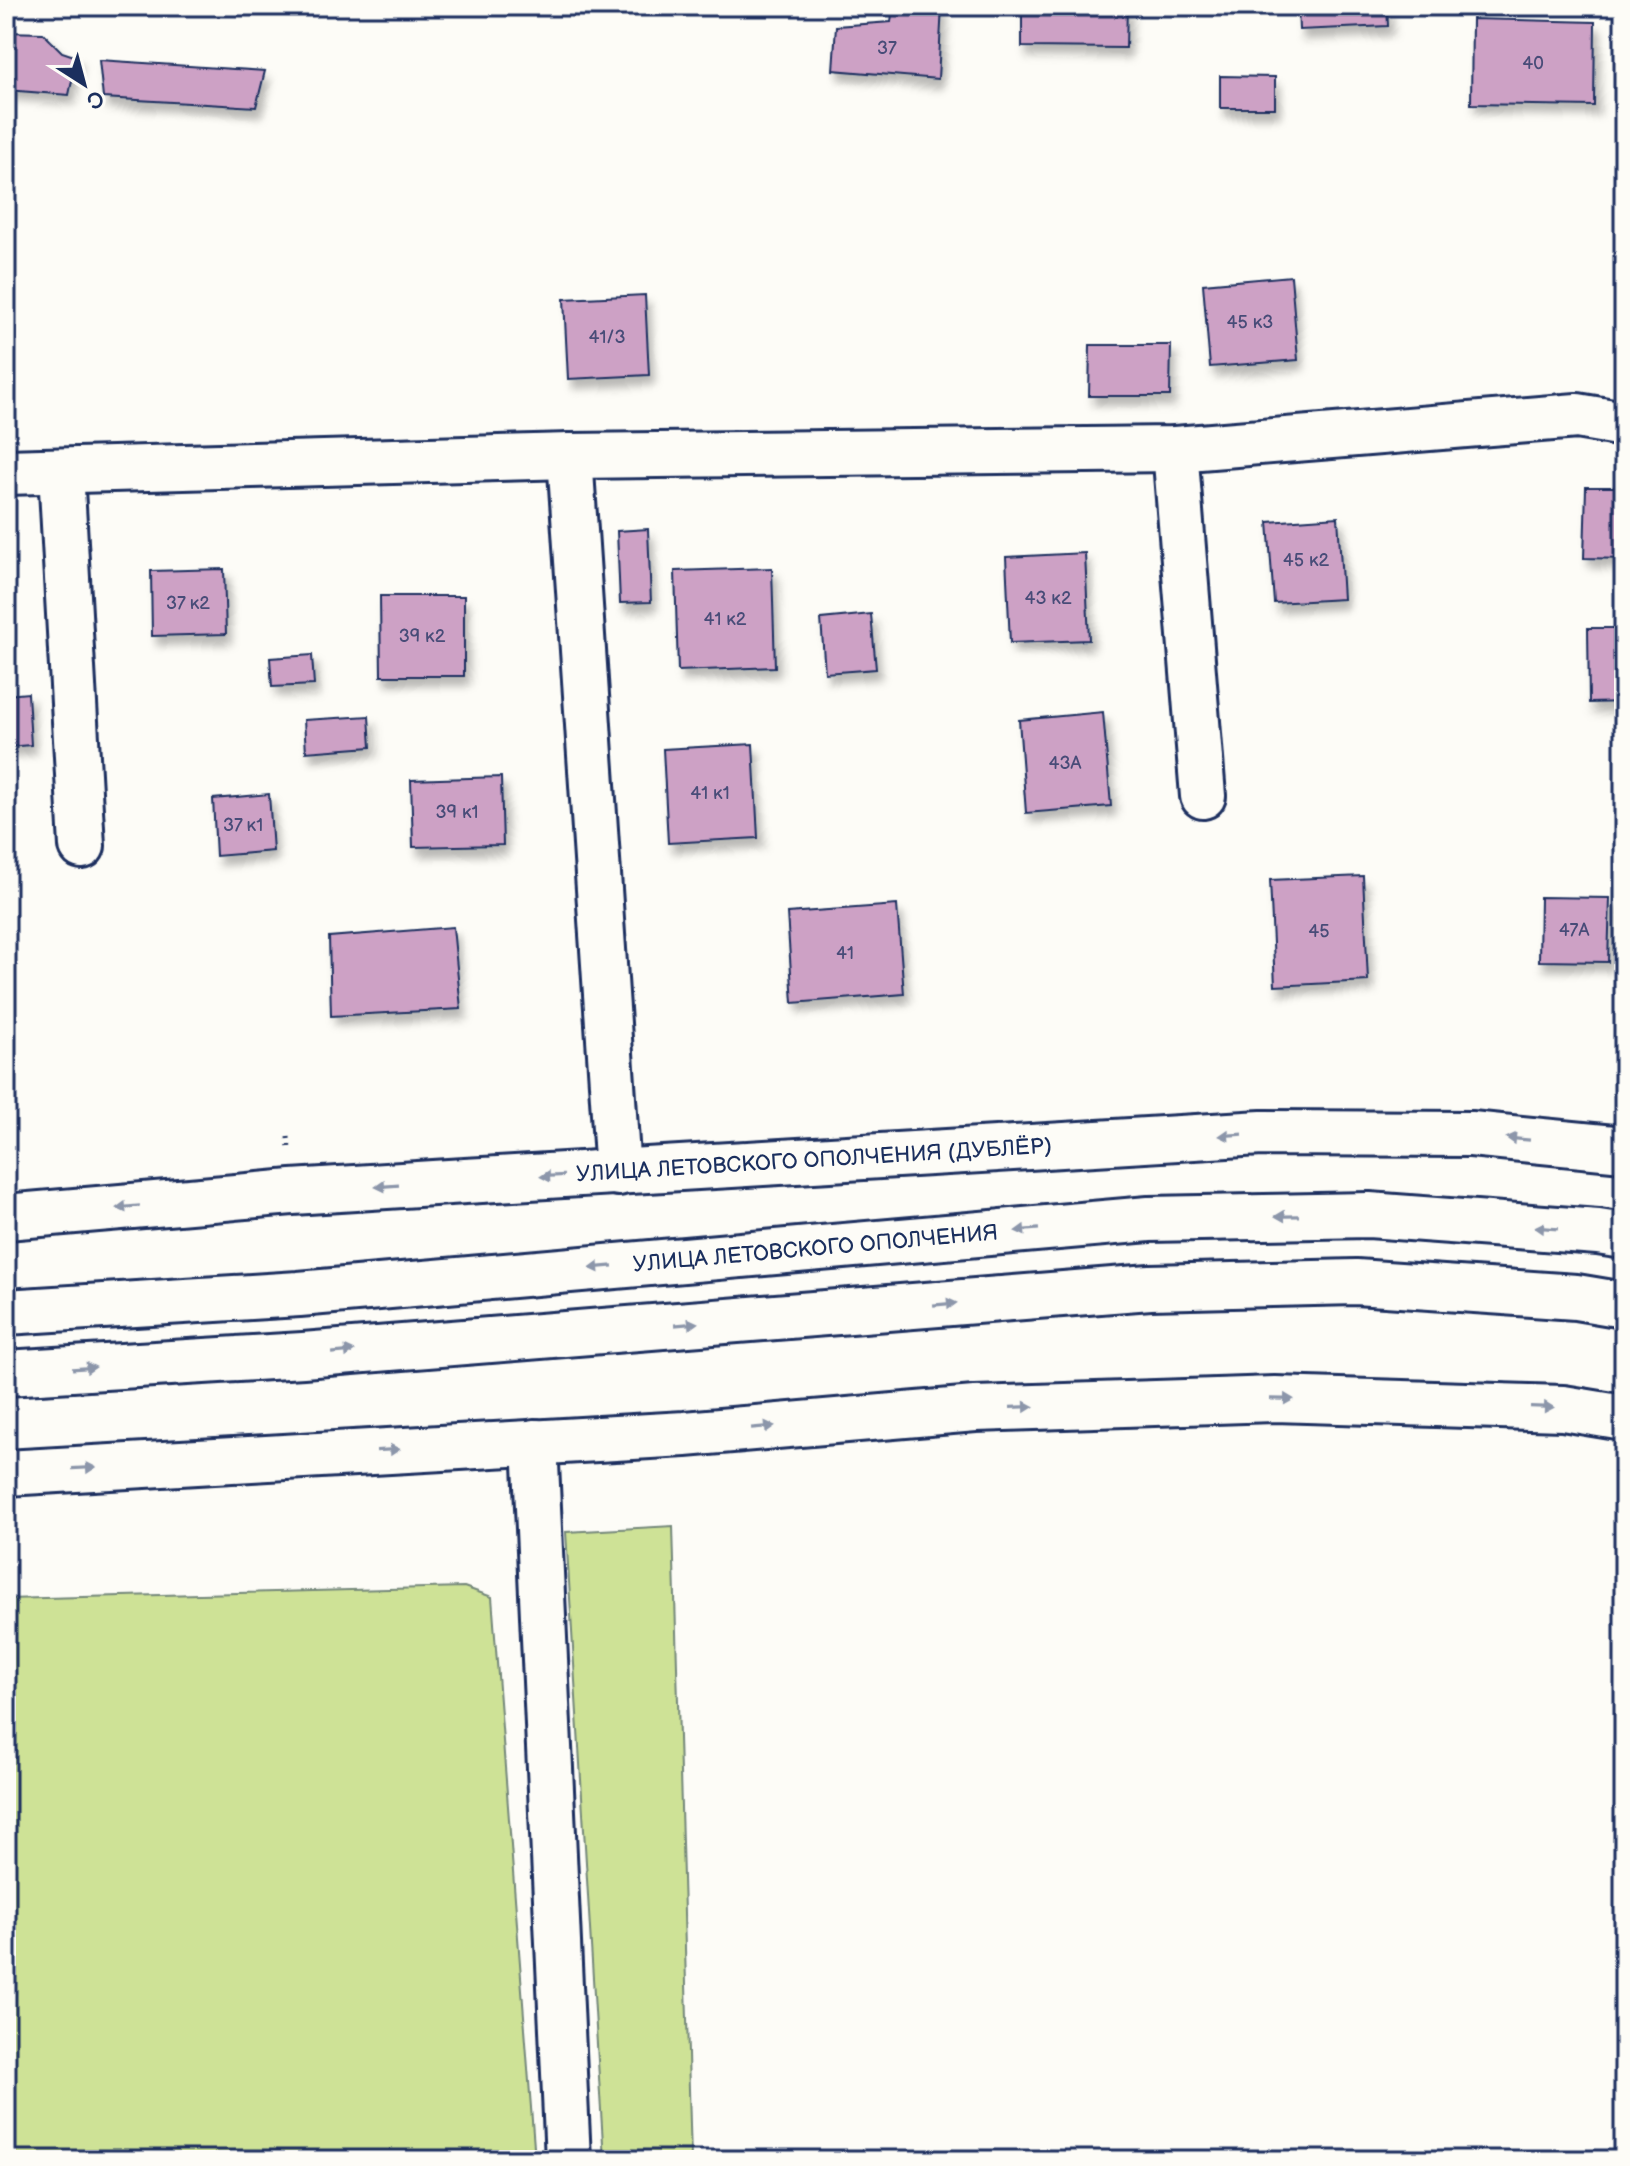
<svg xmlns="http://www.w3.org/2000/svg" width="1630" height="2166" viewBox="0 0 1630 2166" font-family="'Balsamiq Sans',sans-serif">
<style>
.green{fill:#cee296;stroke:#74887a;stroke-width:2}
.building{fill:#cda1c5;stroke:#1b2f5e;stroke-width:2;filter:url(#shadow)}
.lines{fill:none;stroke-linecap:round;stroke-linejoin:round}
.minor-casing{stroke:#1b2f5e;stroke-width:50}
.major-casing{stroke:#1b2f5e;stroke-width:50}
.path{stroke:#1b2f5e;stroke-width:5;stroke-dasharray:2 6;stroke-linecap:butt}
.minor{stroke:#fdfcf7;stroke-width:44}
.major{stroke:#fdfcf7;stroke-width:44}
.oneway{fill:#8c96aa}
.labels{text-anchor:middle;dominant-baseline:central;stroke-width:6;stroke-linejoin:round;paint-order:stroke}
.number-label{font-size:18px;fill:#484c78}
.street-label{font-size:22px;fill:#1b2f5e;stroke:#fdfcf7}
</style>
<defs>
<filter id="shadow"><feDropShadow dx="5" dy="9" stdDeviation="4" flood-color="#0004"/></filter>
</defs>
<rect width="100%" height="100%" fill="#fdfcf7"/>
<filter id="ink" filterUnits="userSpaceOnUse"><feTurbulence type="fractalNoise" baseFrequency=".0125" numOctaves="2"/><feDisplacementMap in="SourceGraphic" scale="16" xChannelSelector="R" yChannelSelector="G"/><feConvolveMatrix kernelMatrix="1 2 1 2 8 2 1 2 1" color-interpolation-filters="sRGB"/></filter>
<g filter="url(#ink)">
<g class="green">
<path d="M673,1526L691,2160H604L566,1532Z"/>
<path d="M464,1587L492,1597L535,2160H6V1599Z"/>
</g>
<g class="building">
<path d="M893,6H942L938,79L833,70L836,26L891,22Z"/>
<path d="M1022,6H1127L1126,48L1022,47Z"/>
<path d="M1298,6H1387L1388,26L1299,30Z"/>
<path d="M1472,19L1595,22L1594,106L1471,104Z"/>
<path d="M6,32L43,33L62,52L77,57L69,95L6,90Z"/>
<path d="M99,60L265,71L256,107L103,98Z"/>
<path d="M1220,76L1275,77V108H1220Z"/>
<path d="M1291,276L1298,360L1210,367L1203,284Z"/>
<path d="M645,295L649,375L568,379L564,299Z"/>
<path d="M1090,345H1171L1170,396H1089Z"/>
<path d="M1586,487H1624V559L1584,558Z"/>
<path d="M1338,517L1343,599L1274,603L1268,522Z"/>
<path d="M648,529L651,602L620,603L617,531Z"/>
<path d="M1085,553L1089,640L1010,643L1006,557Z"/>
<path d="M772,568L775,667L678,671L675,571Z"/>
<path d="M224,569L226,634L152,636L151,571Z"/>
<path d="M380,596H464V676H381Z"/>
<path d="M871,614L876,669L825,673L821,619Z"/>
<path d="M1588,628H1624V702L1589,703Z"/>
<path d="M312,655L314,685L272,687L270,658Z"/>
<path d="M28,693L31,745L6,747V695Z"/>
<path d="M1103,712L1111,806L1026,813L1019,720Z"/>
<path d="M369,716L371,747L306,752L304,720Z"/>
<path d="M753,744L758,838L668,843L663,749Z"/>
<path d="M501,777L503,845L413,847L411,780Z"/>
<path d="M269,794L273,851L216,856L213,799Z"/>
<path d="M1363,876L1368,981L1275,986L1270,880Z"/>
<path d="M1540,897L1610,898L1608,962L1539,961Z"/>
<path d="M897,905L904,994L793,1003L787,913Z"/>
<path d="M453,927L461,1009L331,1016L329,937Z"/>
</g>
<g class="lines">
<g class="minor-casing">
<g id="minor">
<path d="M1175,449L1203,796"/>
<path d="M570,456L618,1173"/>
<path d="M61,471L82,846"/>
<path d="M6,472L570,456L1175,449L1577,416L1624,424"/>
<path id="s1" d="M6,1217L292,1192L465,1181L1262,1133L1471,1134L1624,1149"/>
<path d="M535,1442L568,2160"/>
<path d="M6,1473L685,1434L975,1409L1275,1399L1563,1408L1624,1418"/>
</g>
</g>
<g class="major-casing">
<g id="major">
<path id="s2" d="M6,1312L299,1294L1149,1219L1369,1215L1598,1232L1624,1236"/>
<path d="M6,1373L303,1355L1150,1287L1356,1282L1576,1297L1624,1305"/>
</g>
</g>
<path class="path" d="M288,1137L289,1150"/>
<use href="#minor" class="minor"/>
<use href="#major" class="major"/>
</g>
<defs><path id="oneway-solid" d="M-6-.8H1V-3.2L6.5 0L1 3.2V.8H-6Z" transform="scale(2)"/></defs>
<g class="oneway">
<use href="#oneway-solid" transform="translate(1231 1135) rotate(176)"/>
<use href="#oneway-solid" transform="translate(1518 1139) rotate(-175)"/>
<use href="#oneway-solid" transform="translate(552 1176) rotate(177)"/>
<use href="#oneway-solid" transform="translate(387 1186) rotate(176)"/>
<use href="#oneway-solid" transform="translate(128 1207) rotate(175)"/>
<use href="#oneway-solid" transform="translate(1287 1216) rotate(179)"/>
<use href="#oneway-solid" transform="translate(1546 1228) rotate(-176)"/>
<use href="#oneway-solid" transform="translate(1027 1230) rotate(175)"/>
<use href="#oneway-solid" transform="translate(601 1267) rotate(175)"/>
<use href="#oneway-solid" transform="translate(945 1304) rotate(-5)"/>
<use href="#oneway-solid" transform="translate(686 1324) rotate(-5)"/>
<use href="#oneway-solid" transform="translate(343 1352) rotate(-5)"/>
<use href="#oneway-solid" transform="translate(84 1368) rotate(-4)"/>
<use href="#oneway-solid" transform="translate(1282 1399) rotate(1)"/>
<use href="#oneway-solid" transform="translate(1022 1407) rotate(-2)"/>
<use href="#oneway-solid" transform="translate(1542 1407) rotate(2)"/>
<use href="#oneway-solid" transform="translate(763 1427) rotate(-5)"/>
<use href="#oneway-solid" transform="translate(388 1450) rotate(-3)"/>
<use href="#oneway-solid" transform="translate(84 1468) rotate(-3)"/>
</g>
</g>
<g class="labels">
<g class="number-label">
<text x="887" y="48">37</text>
<text x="1533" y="63">40</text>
<text x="1250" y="322">45 к3</text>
<text x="607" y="337">41/3</text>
<text x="1306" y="560">45 к2</text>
<text x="1048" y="598">43 к2</text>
<text x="188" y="603">37 к2</text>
<text x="725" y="619">41 к2</text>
<text x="422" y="636">39 к2</text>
<text x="1065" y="763">43А</text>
<text x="710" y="793">41 к1</text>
<text x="457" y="812">39 к1</text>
<text x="243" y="825">37 к1</text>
<text x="1574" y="930">47А</text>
<text x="1319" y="931">45</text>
<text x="845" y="953">41</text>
</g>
<g class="street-label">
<text stroke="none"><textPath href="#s1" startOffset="810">УЛИЦА ЛЕТОВСКОГО ОПОЛЧЕНИЯ (ДУБЛЁР)</textPath></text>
<text stroke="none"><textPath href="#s2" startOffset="812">УЛИЦА ЛЕТОВСКОГО ОПОЛЧЕНИЯ</textPath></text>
</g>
</g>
<rect width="1630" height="2166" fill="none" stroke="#fdfcf7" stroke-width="32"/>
<rect x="16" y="16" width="1598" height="2134" fill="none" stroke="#1b2f5e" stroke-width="3" filter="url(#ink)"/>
<g transform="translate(84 84) rotate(144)" stroke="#fdfcf7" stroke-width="6" paint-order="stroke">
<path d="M0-6L14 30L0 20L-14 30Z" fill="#1b2f5e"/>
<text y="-12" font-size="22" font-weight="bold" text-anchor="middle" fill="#1b2f5e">С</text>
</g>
</svg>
